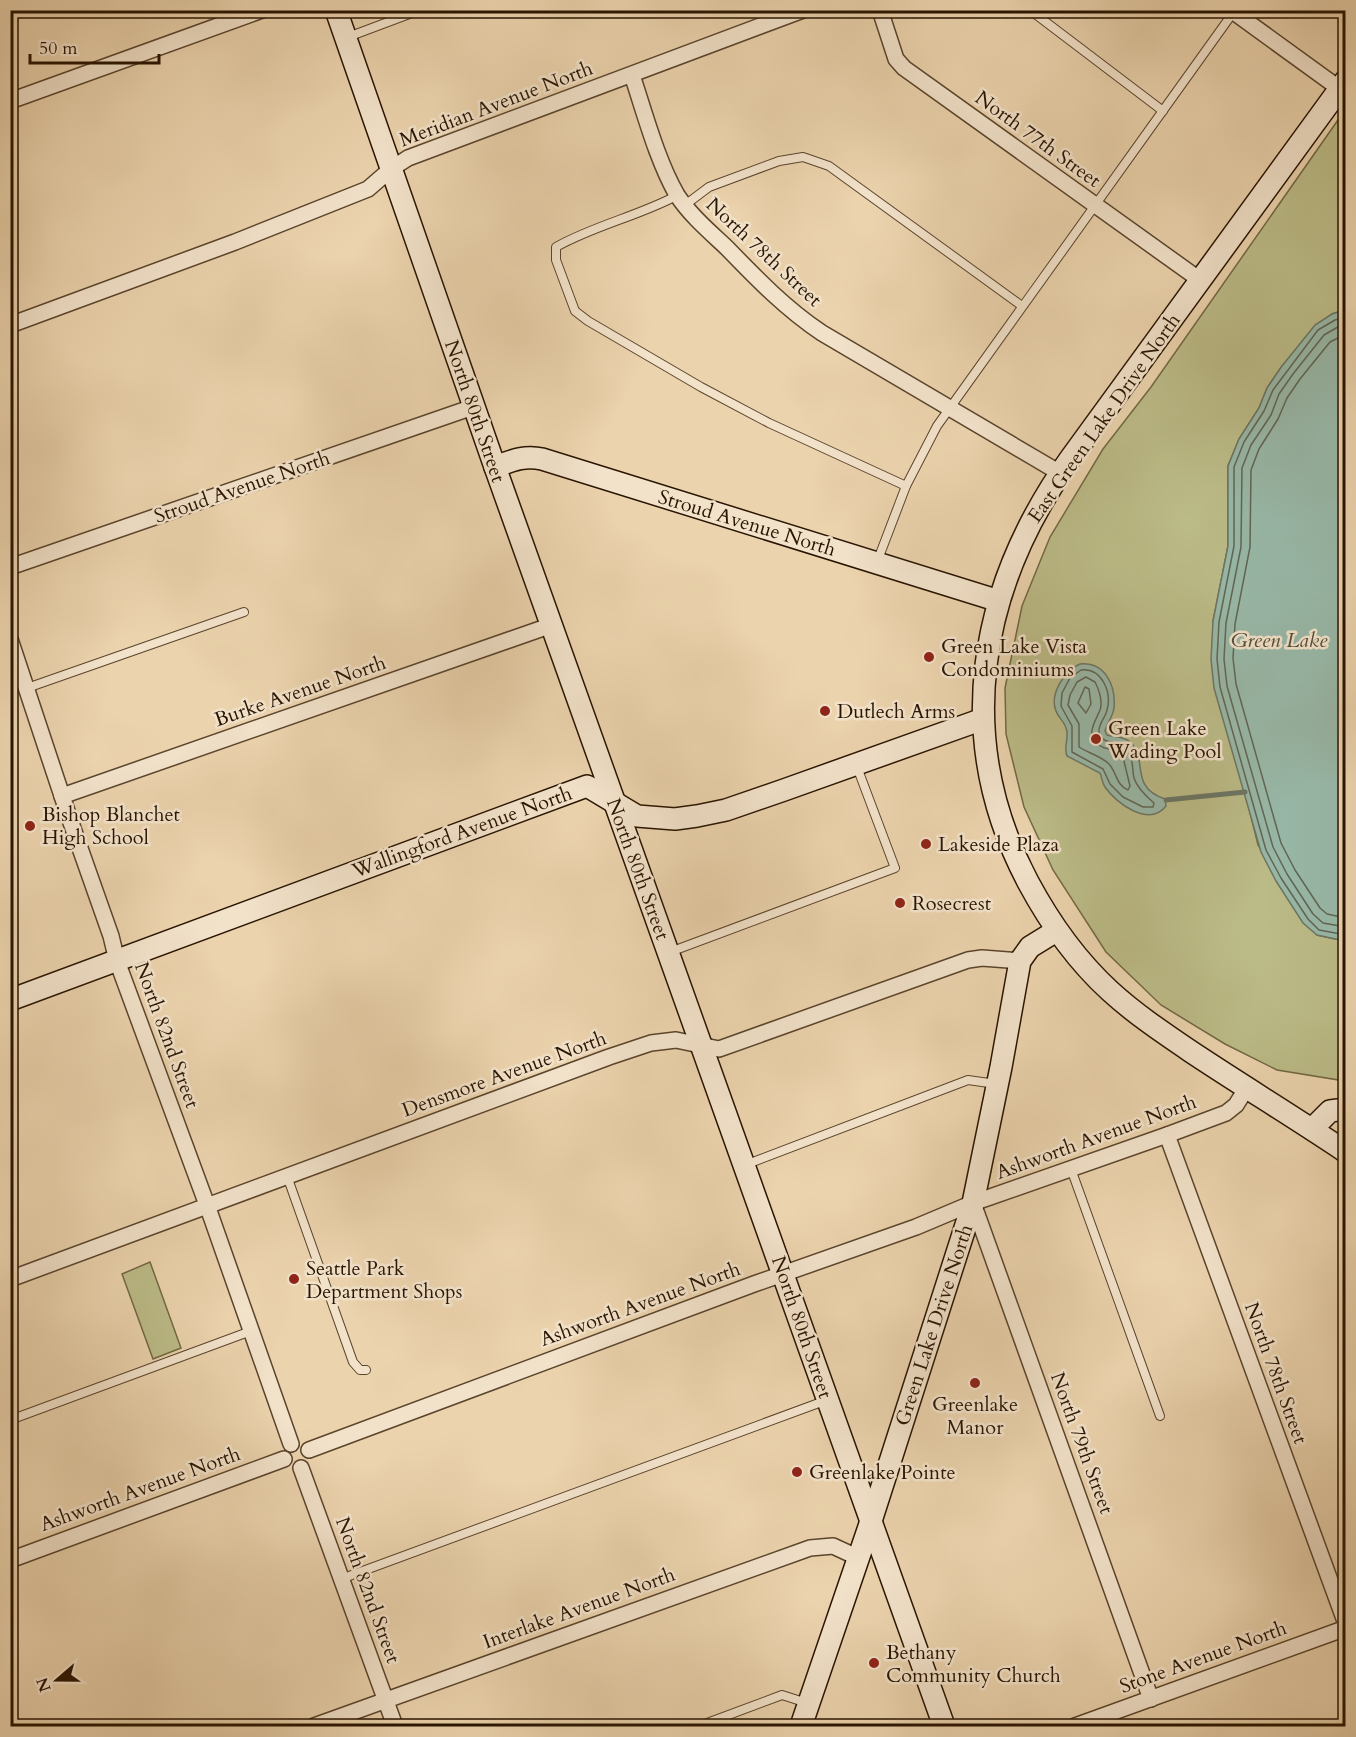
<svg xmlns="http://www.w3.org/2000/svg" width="1356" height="1737" viewBox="0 0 1356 1737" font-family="Cardo,serif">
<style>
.green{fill:#bbbb87;stroke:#726844;stroke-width:1.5}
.water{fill:#98b8a8;stroke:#6c7665;stroke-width:1.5}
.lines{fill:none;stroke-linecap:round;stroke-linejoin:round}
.shore{stroke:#606654;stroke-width:1.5}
.stream{stroke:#6c7665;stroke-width:5}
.lane-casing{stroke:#5a442c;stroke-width:10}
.street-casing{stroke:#5a442c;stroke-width:18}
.secondary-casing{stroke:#291401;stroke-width:24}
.lane{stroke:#f2e2ca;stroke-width:8}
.street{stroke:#f2e2ca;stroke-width:15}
.secondary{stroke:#f2e2ca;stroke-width:21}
.poi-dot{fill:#8f2418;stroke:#f2e2ca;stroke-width:2}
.labels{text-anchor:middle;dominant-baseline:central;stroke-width:5;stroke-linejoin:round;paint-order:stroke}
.street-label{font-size:20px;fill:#291401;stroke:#f2e2ca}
.poi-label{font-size:20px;fill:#291401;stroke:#f2e2ca;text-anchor:start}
.water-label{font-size:21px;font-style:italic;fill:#504d3b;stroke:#f2e2ca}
</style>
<rect width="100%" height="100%" fill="#ebd3ad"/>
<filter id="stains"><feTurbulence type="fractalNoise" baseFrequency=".00333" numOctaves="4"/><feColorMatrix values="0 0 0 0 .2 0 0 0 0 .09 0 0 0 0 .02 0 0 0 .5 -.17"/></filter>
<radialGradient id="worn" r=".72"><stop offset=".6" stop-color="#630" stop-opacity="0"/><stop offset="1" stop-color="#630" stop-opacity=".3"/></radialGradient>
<g class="green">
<path d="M1345,110V310L1332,314L1282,366L1267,388L1259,408L1239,439L1228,466V546L1213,621L1245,792L1258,845L1317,935L1345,941V1081L1277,1070L1225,1044L1161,1005L1106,952L1053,870L1024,807L1006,734L1005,688L1022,606L1050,537L1103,449L1151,387Z"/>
<path d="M150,1262L181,1348L153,1359L122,1274Z"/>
</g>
<g class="water">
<path d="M1345,310H1346L1345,941L1317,935L1303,923L1276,881L1261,852L1214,688L1211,659L1213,621L1228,546V466L1239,439L1259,408L1267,388L1282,366L1315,325L1332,314Z"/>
<path d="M1080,664C1105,662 1116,685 1114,708C1113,716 1107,724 1105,731L1107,735C1114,737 1124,736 1130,742C1149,758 1128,787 1165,799L1166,806C1149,828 1116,803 1105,787C1102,783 1102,778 1100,773L1067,756C1063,745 1070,737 1066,728C1064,721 1058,717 1056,711C1049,694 1065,670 1080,664Z"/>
</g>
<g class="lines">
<g class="shore">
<path d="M1346,317L1335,320L1318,330L1273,390L1264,411L1244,442L1234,467V546L1219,622L1217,659L1220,687L1266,850L1281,878L1308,919L1319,930L1346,935"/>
<path d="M1346,324L1338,327L1324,335L1293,374L1279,394L1271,415L1251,445L1242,468L1241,547L1226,623L1224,659L1227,686L1273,847L1287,874L1313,914L1323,923L1346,927"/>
<path d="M1346,334L1330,342L1300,379L1287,398L1278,419L1259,449L1251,470L1250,547L1235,624L1233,658L1236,684L1281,843L1295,870L1320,908L1327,914L1346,918"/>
<path d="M1081,670C1102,668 1112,692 1107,710C1106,717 1098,724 1099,732C1101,747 1123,739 1129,750C1133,758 1132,769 1134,778C1137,788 1147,797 1154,803L1153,807H1143L1123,797L1110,784L1103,769L1072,752V726L1061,706L1062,693L1070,678Z"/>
<path d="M1086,677L1095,682C1099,689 1103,702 1100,710C1095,722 1085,735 1099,745C1105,750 1115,749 1122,753L1130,786L1128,790C1116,785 1117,773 1109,764C1101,756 1088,753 1079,747V724L1068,705L1070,695L1077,682Z"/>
<path d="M1085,687L1089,689L1091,704L1086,713L1078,703Z"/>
</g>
<path class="stream" d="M1166,800L1245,792"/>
<g class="lane-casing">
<g id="lane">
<path d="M1030,10L1163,111"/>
<path d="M348,37L420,10"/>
<path d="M678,195C639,216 595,225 556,247V260L575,311L588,321L701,387L769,423L906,486"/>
<path d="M685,205L709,187L779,161L803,157L829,166L1022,306"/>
<path d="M877,562L906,486L937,426L1235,10"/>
<path d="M27,688L244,612"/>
<path d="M670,952L895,868L857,767"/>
<path d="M745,1165L968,1080L996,1084"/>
<path d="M1071,1169L1160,1416"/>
<path d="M287,1176L353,1362L360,1370H366"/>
<path d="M10,1420L251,1331"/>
<path d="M341,1579L827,1400"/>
<path d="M699,1726L782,1695L807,1703"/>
</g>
</g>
<g class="street-casing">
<g id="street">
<path d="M880,10L896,59L904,68L1200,280"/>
<path d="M1231,10L1340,89"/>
<path d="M632,75C645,114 657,160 677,195C690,215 710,232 727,248C757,279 786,309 822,333L1060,473"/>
<path d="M10,101L262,10"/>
<path d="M10,325L235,242L368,189L391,169L408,158L803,10"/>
<path d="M10,567L473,407"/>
<path d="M10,639L69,817L111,936L117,961L207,1205L291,1444"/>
<path d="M62,796L552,625"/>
<path d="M1167,1135L1346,1624"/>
<path d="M973,1203L1151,1699"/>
<path d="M10,1279L609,1057L651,1043L676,1040L719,1049L968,960L982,958L1020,961"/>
<path d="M309,1450L754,1284L916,1227L973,1203L1167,1135L1226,1113L1236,1105L1246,1089"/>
<path d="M301,1468L395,1726"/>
<path d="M10,1560L284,1459"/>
<path d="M314,1726L810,1548L833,1546L859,1558"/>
<path d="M1075,1726L1346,1628"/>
</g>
</g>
<g class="secondary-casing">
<g id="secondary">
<path d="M336,10L495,467L944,1726"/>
<path d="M1346,80L1070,459C978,589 952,738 1028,882C1050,923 1075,959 1110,991C1134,1013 1162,1032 1190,1051C1241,1085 1294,1117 1346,1152"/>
<path d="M495,467C511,461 524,455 542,459L999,601"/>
<path d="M10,1000L587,786L637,816L675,819L697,816L726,810L784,790L983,719"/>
<path d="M1312,1129L1330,1111L1346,1109"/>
<path d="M801,1726L871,1521L973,1203L1001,1067L1020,961L1030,947L1056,931"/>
</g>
</g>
<use href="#lane" class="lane"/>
<use href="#street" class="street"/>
<use href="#secondary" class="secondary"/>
</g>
<g class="poi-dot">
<circle cx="929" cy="657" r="6"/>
<circle cx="825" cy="711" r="6"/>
<circle cx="1096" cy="739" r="6"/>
<circle cx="30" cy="826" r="6"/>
<circle cx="926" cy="844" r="6"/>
<circle cx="900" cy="903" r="6"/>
<circle cx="294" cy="1279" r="6"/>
<circle cx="975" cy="1383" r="6"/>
<circle cx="797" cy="1472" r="6"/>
<circle cx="874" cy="1663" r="6"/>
</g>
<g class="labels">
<g class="street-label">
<text transform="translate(496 104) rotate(-21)">Meridian Avenue North</text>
<text transform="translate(1038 139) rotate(36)">North 77th Street</text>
<text transform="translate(764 252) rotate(43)">North 78th Street</text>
<text transform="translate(475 411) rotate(71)">North 80th Street</text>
<text transform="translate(1104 418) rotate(-55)">East Green Lake Drive North</text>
<text transform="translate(242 487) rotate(-19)">Stroud Avenue North</text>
<text transform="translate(747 523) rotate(17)">Stroud Avenue North</text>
<text transform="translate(300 691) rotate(-19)">Burke Avenue North</text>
<text transform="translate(462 832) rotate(-20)">Wallingford Avenue North</text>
<text transform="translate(638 869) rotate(70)">North 80th Street</text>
<text transform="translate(167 1035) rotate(70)">North 82nd Street</text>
<text transform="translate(504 1074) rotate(-20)">Densmore Avenue North</text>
<text transform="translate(1096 1137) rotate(-20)">Ashworth Avenue North</text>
<text transform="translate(640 1304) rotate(-20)">Ashworth Avenue North</text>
<text transform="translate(934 1325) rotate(-72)">Green Lake Drive North</text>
<text transform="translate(802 1327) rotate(71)">North 80th Street</text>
<text transform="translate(1276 1373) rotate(70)">North 78th Street</text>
<text transform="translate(1082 1443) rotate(70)">North 79th Street</text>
<text transform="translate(140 1489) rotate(-20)">Ashworth Avenue North</text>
<text transform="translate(368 1590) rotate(70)">North 82nd Street</text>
<text transform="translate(579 1608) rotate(-20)">Interlake Avenue North</text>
<text transform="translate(1203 1657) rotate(-20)">Stone Avenue North</text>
</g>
<g class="poi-label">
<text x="941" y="646">Green Lake Vista<tspan x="941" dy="23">Condominiums</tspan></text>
<text x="837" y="711">Dutlech Arms</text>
<text x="1108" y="728">Green Lake<tspan x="1108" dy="23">Wading Pool</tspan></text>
<text x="42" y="814">Bishop Blanchet<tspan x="42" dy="23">High School</tspan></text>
<text x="938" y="844">Lakeside Plaza</text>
<text x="912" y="903">Rosecrest</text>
<text x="306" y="1268">Seattle Park<tspan x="306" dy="23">Department Shops</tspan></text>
<text x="975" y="1404" text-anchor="middle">Greenlake<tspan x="975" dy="23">Manor</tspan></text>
<text x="809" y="1472">Greenlake Pointe</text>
<text x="886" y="1652">Bethany<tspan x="886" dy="23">Community Church</tspan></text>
</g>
<g class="water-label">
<text x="1279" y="640">Green Lake</text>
</g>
</g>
<rect width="1356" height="1737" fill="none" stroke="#ebd3ad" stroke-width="36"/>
<rect x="12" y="12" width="1332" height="1713" fill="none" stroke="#291401" stroke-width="3"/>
<rect x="18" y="18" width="1320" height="1701" fill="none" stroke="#291401" stroke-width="1.5"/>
<g transform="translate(57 1680) rotate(250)" stroke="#f2e2ca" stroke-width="4.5" paint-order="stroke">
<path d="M0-4.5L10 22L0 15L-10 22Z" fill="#291401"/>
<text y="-9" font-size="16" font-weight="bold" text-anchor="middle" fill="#291401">N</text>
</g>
<path d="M30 54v9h129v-9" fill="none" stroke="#291401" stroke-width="3"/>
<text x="39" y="54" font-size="18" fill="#291401" stroke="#f2e2ca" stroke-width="4.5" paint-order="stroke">50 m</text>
<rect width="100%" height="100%" filter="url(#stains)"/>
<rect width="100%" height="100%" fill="url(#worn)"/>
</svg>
